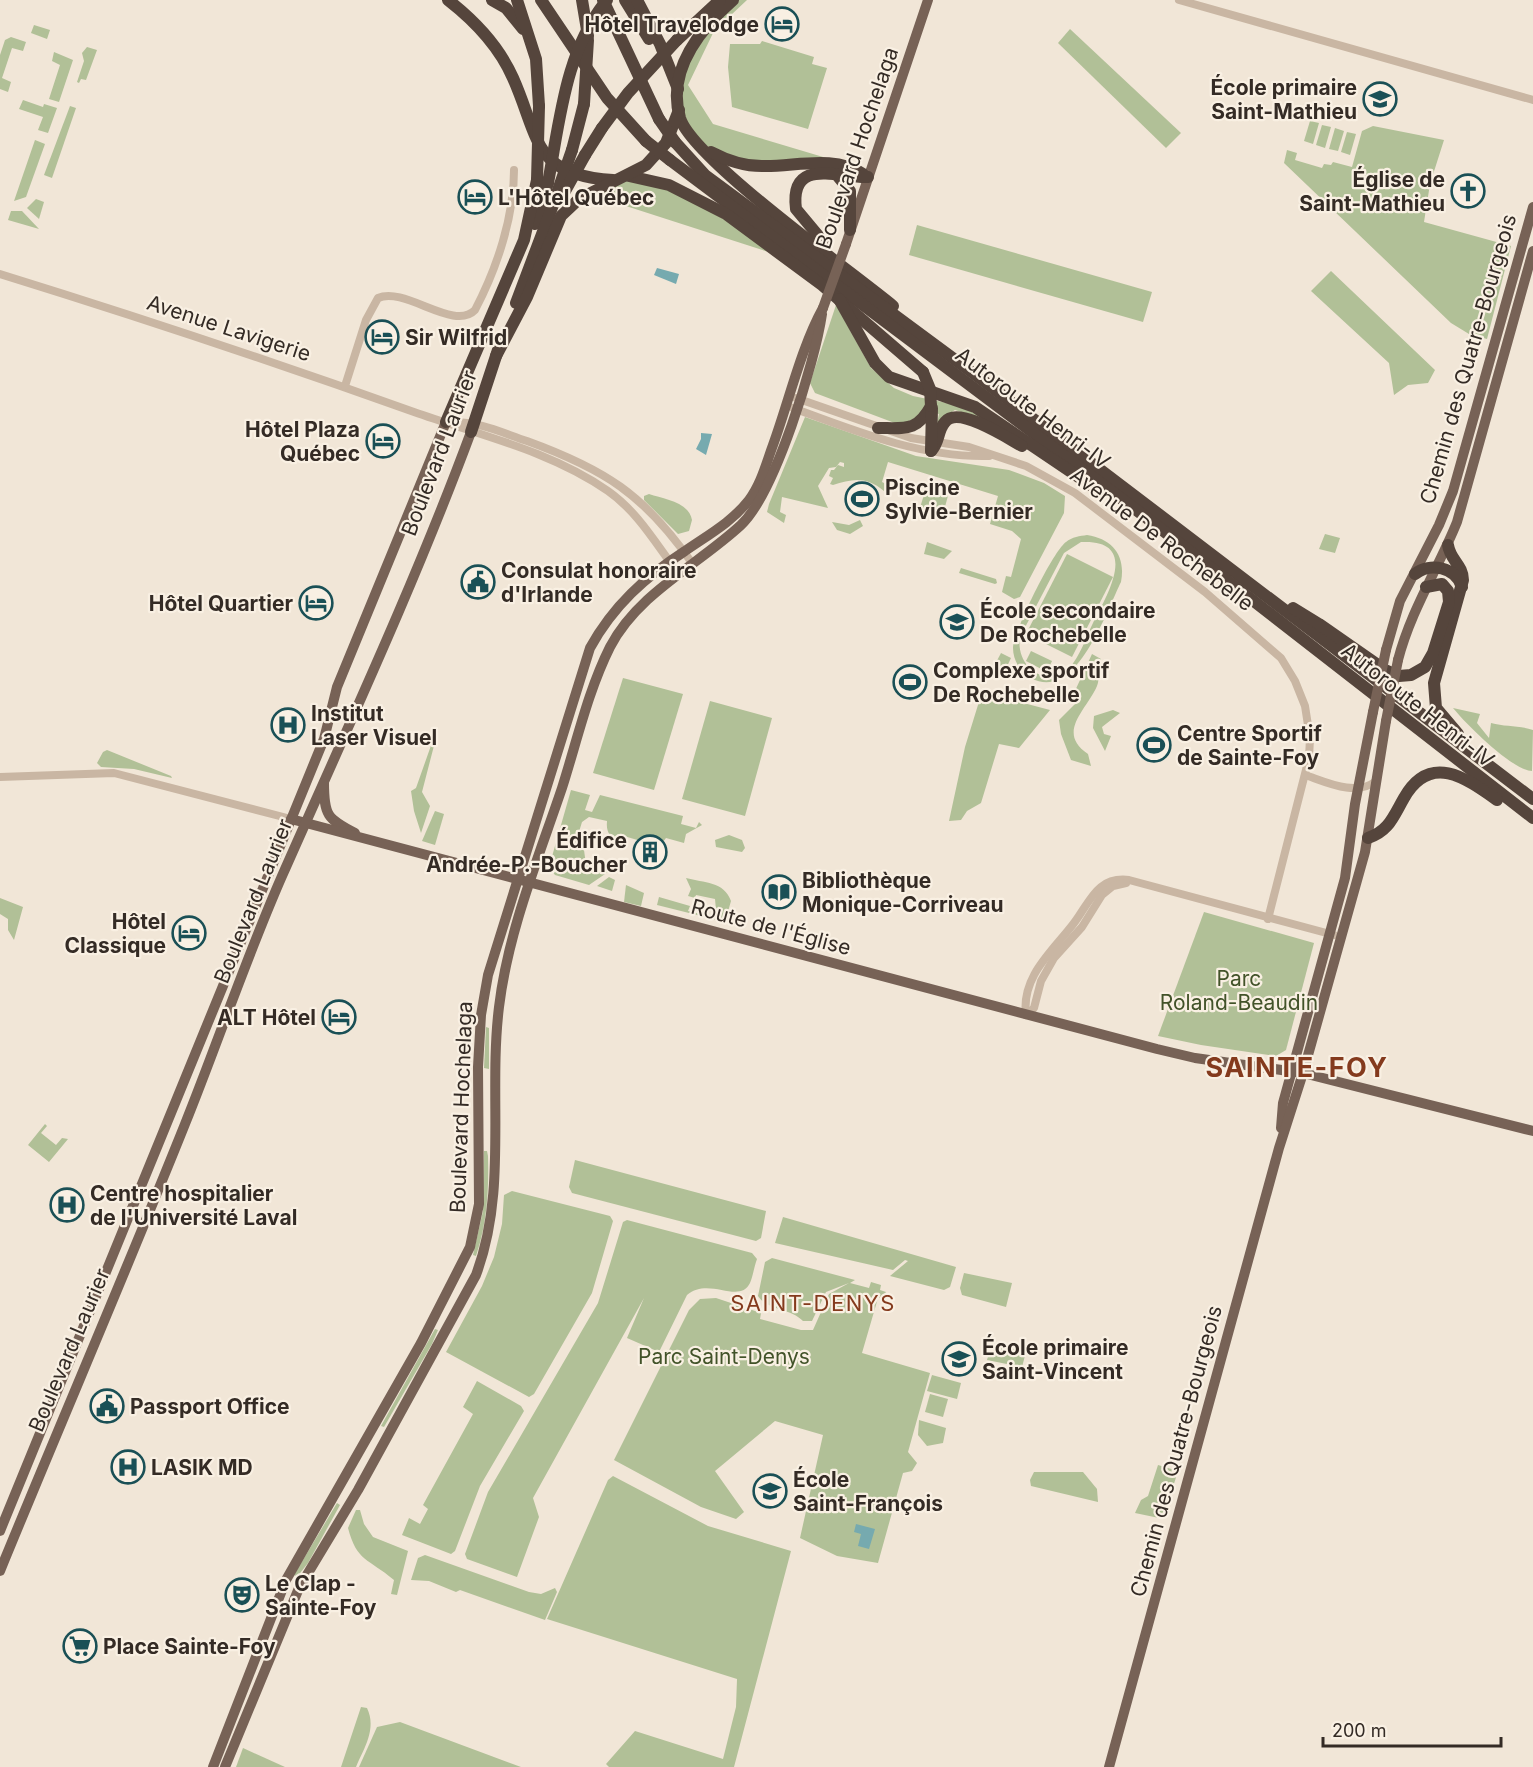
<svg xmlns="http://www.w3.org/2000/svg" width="1533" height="1767" viewBox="0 0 1533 1767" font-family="Inter,sans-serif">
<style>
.green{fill:#b1c097;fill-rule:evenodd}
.water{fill:#76aaaf}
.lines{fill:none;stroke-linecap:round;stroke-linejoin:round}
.minor{stroke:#c9b6a3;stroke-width:8}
.major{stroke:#776256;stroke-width:10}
.highway{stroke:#55453c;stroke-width:12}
.major-bridge{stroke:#776256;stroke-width:10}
.highway-bridge{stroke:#55453c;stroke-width:12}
.labels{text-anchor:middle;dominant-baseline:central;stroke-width:4.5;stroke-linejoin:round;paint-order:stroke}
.poi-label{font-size:21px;font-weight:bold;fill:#342b25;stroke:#f9f0e3;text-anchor:start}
.street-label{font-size:21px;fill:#342b25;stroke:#f9f0e3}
.park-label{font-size:21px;fill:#425329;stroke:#f9f0e3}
.neighbourhood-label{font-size:22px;letter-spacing:1.5px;fill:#843a1d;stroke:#f9f0e3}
.district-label{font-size:27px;font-weight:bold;letter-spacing:1.5px;fill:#843a1d;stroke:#f9f0e3}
</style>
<rect width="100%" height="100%" fill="#f1e6d7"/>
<g class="green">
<path d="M733,0H747L714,31L688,85L713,124L870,171L728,160L689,134L678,90L682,69Z"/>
<path d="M34,25L50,30L47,39L31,33Z"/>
<path d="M1070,29L1181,133L1166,148L1058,43Z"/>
<path d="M11,37L26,42L23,51L12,48L2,78L11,82L8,92L0,89V55L5,40Z"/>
<path d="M762,41L814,57L812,64L827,68L808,129L732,107L728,67L730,44H760Z"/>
<path d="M87,47L97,50L86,80L81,79L79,83L77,82L84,61L82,53Z"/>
<path d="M54,52L73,60L59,102L49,99L60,65L52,61Z"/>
<path d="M23,100L43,107L44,104L57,108L48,133L38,130L43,117L19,109Z"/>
<path d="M70,106L76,108L52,178L44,175Z"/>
<path d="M1310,121L1319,123L1313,144L1304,141Z"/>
<path d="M1322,125L1331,127L1325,148L1316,145Z"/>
<path d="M1373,126L1444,140L1430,184L1424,222L1511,246L1487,339L1469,334L1451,323L1284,163L1287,150L1297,153L1295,160L1322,168L1324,164L1331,165L1333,162L1352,167L1362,131Z"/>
<path d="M1335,128L1344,131L1338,151L1329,149Z"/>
<path d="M1347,132L1356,134L1350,155L1341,152Z"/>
<path d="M35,140L45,144L26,197L14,201Z"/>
<path d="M629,179L669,185L784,257L598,197L606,189Z"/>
<path d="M36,199L44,202L39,219L27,208Z"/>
<path d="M11,211H22L39,229L8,220Z"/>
<path d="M917,225L1152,292L1143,322L909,255Z"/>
<path d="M1331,271L1435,370L1428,383L1408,385L1394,395L1389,363L1311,291Z"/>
<path d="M836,305L871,368L894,388L913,396L957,405L995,423L955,410L943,417L936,428L939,414L924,411L922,415L900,425L815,393L810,383Z"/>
<path d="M805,417L916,456L1009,470L1044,483L1065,496L1064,513L1020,597L1014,599L1002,592L1006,576L1011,577L1021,539L1012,531L990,524L998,496L888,462L882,482L886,484L884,491C866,476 852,479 833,485L830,484L833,478L829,476L831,470H834L838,465L844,467V463L840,462L836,467L829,468L818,486L828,508L782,497L780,512L786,515L784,523L767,512L769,504Z"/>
<path d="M927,485L949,492L942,518L919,511Z"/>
<path d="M649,494C664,499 689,502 692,520L689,531L678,534L644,500V496Z"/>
<path d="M860,520L863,526L850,534L837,530L832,522L849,525Z"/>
<path d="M1325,534L1340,538L1335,553L1319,549Z"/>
<path d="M1087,535C1113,539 1126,556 1121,582C1106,612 1076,703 1031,678C1020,672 1013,660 1013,648C1013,633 1053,551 1066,542C1072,537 1080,536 1087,535ZM1081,542C1142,539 1106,597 1093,623C1086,637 1080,657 1069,668C1045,690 1015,665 1020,637L1064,553Z"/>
<path d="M927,542L952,551L944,559L924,554Z"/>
<path d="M1067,554L1113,577L1072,657L1026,634Z"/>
<path d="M961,568L996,579L997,583L995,584L959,573Z"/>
<path d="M1031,651L1052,661L1047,672L1026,661Z"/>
<path d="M1001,653L1011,658L1003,675L992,670Z"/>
<path d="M1092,654L1101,659C1098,668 1100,679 1097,686C1086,711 1056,732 1088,754L1091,766L1071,760L1061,734L1059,720L1079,700L1074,693Z"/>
<path d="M623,678L683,694L654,790L593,773Z"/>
<path d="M982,692L1050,710L1019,748L999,744L981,803L967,811L961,820L949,821L965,747Z"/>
<path d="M710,701L772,718L745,816L682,799Z"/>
<path d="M1453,708L1480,714L1477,723L1489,738L1491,723C1505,727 1518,725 1533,730L1532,771C1513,771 1465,723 1453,708Z"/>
<path d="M1113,710L1120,713L1102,727L1104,734L1111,736L1105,751L1093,728L1094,716Z"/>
<path d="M434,737L436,738L422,792L430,806L421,833L414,811L411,791L416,788Z"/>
<path d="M107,750L171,776L172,778L134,769L101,767L97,763L103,752Z"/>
<path d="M571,790L590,795L585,810L592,812L600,795L683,816L681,824L696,828L699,822L702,825L686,834L684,843L666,838L659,847L650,849L644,842L624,836L618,840C609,837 606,831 607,821L589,817L582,822L575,845L584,850L586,865L608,872L589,885L555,875L549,867Z"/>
<path d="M435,811L444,814L435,845L422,841Z"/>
<path d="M729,835L742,840L745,848L742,852L716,847L715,840Z"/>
<path d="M609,877L615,880L612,891L597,886Z"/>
<path d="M686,878C704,883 724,881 731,901L725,922L657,905L659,897L690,906L688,911L709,916L716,910L715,899L696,895L695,898L688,896L691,889Z"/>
<path d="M626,885L644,893L641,906L624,902Z"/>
<path d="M0,898L23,907L14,940L8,930V919L0,914Z"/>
<path d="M1204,912L1314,943L1286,1050L1276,1056L1201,1045L1158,1036Z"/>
<path d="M486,1027L489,1028V1069L484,1068Z"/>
<path d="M45,1124L47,1126L41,1133L56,1145L62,1138L68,1139L49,1162L28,1145Z"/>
<path d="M484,1151H487L488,1156C489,1191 487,1223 476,1256L473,1255L483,1211Z"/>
<path d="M575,1160L766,1211L761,1238L756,1241L572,1193L569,1187Z"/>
<path d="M512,1191L610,1216L613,1221L592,1293L534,1394L529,1397L446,1352L482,1286L494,1257L502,1224L504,1195Z"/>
<path d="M783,1217L956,1267L950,1287L944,1290L890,1276L908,1261L905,1260L893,1270L775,1243Z"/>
<path d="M627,1220L752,1253L757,1259C754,1267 753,1276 750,1283C739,1305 709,1276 687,1295L659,1352L627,1338L644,1298L533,1498L539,1517L517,1577L467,1559L465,1554L488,1492L598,1303L623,1222Z"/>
<path d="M772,1258L855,1280L850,1283L869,1288L871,1282L881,1285L880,1290L886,1292L882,1297L878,1298L862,1353L930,1373L908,1452L917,1463L912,1471L903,1473L878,1563L837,1556L800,1538L823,1435L775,1421L715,1471L744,1512L736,1519L701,1507L614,1460L689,1310L700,1299L716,1298L761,1313L760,1319L801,1330H813L829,1294L849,1283L826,1292L812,1321H803C790,1308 768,1311 758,1296L765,1262Z"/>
<path d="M964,1273L1012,1283L1006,1307L962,1295L960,1288Z"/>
<path d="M435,1329L438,1330L432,1344L384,1427L381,1426Z"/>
<path d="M992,1343L1026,1352L1022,1367L987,1360Z"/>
<path d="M932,1375L961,1383L957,1399L927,1391Z"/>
<path d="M477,1381L521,1406L524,1411L480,1486L455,1551L451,1554L402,1535L409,1518L420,1524L428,1509L423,1505L473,1414L463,1407Z"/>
<path d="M930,1394L948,1399L943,1417L925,1412Z"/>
<path d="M919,1420L946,1428L943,1443L927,1446L918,1435Z"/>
<path d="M1158,1465L1178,1471L1167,1506L1159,1518L1135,1513L1141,1500L1148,1496Z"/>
<path d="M1034,1472H1083L1097,1489L1098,1502L1031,1486L1030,1480Z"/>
<path d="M613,1476L708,1526L791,1551L734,1767H609L606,1764L635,1731L723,1759L736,1707L737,1679L547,1619L608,1480Z"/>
<path d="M337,1503L340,1505L308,1563L297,1577L294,1575Z"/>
<path d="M356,1510H360L364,1524L373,1537L408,1551L397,1595L391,1594L394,1580C368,1558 357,1562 348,1528Z"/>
<path d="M425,1555L529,1592L541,1594L555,1588L557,1592L545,1620L460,1590L456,1592L429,1581L411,1580L418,1558Z"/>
<path d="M361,1707L367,1708C377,1729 364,1748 356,1767H341Z"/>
<path d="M400,1722L521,1767H359L377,1727Z"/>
<path d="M243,1748L285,1767H236Z"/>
</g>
<g class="water">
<path d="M657,268L679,274L676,284L654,275Z"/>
<path d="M701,433L712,434L706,455L696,449L701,439Z"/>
<path d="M856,1524L875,1529L869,1549L858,1546L861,1534L854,1532Z"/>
</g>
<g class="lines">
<g class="minor">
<path d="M1179,0L1533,100"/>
<path d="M0,274C139,317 277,363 414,412C479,435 551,451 608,491C638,512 656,544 678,573"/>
<path d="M345,386L366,320L378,298C405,286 454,332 475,310C497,268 514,217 514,170"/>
<path d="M796,398L911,438L969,447L1026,466L1075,493L1205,592L1281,658L1295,681L1305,706L1310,738L1309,758L1268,919"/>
<path d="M793,408C855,431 922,458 989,456"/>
<path d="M452,422C480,422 500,432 527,441C604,469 644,494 692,563"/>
<path d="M1305,775C1326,782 1356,797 1376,781"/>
<path d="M0,777L114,773L291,819"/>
<path d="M1026,1015C1021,976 1053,951 1074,923C1090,902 1097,876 1129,880L1334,935"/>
<path d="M1026,1015L1034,1008L1041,981L1054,958L1082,927L1102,895L1113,886L1126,883"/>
</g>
<g class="major">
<path d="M846,244L928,0"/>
<path d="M1386,650L1400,601L1439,525L1453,491L1533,207"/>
<path d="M1398,660C1411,610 1438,569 1457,522L1533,251"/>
<path d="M324,783C324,815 327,819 355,833"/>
<path d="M291,819L1157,1049L1195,1058L1303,1073L1533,1131"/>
<path d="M1281,1128L1283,1103L1345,878L1355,804L1373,712"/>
<path d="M0,1531L324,739L337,687L446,422"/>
<path d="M0,1571C61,1422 125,1274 185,1124C218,1042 246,958 282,876C347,729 415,583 471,432"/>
<path d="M213,1767L286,1580L421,1343L470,1247L479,1204L478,1067L481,1015L488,975L590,648C613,606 645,577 685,551C708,535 732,522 749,500C761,484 766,464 773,445C789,401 801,348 823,308"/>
<path d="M225,1767L299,1588L358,1490L476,1275C508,1190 488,1097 499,1007C508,932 538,859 562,788C577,741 588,691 610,647C638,593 698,565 741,525C775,493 815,362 822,314"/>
<path d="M1109,1767L1279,1148L1303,1073L1365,852L1386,721"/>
</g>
<g class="highway">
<path d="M448,0C475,21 499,46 513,78C540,139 532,175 613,180"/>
<path d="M492,0L506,8L523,29"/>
<path d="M517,0L536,59L539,106"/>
<path d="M541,0L607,98L646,141"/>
<path d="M582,0L588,36"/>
<path d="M603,0L659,119"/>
<path d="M625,0L649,39"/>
<path d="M637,0L660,44L678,89"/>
<path d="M733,0C700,29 666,70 680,118C693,159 852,272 893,306"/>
<path d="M677,40L720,0"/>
<path d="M675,142L705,175L977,376L1533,799"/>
<path d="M572,150L584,104"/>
<path d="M711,152C728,161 747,167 766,166C798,166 834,155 863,174"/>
<path d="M585,155L602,128"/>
<path d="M670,160L1143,515L1533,818"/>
<path d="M836,174L850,191V230"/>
<path d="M629,176L669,185L726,214L822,285L923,372"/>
<path d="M535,224L548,183"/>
<path d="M826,245L796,209C789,155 841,179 868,177"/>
<path d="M839,299L875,363L889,377L975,407L1092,486"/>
<path d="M516,303L556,197"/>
<path d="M496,356L527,297L561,216L579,199L646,165L666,143L679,110"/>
<path d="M446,422L524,240L537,180"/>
<path d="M878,428C905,428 917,432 931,406"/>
<path d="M471,432L498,350"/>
<path d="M931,451C940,442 937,431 945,422C958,405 1007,438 1022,446"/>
<path d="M931,451L932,408"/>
<path d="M1448,545C1450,560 1463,565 1463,580L1434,683L1436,708L1458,734"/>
<path d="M1415,574C1430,562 1456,567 1462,587"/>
<path d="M1293,608L1319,624L1385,670L1399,676L1411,675L1425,667L1433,653L1449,602L1448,591L1442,584L1426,587"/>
<path d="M1368,838C1389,831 1393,817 1404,798C1430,752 1466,778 1497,800"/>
</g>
<g class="major-bridge">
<path d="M823,308L846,244"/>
<path d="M1373,712L1386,650"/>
<path d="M1386,721L1398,660"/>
</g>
<g class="highway-bridge">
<path d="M584,104L588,40"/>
<path d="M659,119L675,142"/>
<path d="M602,128L628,93L677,40"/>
<path d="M646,141L670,160"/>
<path d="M537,180L539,106"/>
<path d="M548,183C560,120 565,51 607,0"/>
<path d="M556,196L572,150"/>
<path d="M560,200L585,155"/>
<path d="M923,372L930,389L931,406"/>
</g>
</g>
<defs>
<g id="hotel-ring" transform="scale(1.725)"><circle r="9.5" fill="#f9f0e3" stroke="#1a5056" stroke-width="1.5"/><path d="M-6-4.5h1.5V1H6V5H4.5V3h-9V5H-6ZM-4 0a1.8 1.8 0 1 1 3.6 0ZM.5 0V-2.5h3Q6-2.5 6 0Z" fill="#1a5056"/></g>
<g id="school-ring" transform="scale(1.725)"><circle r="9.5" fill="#f9f0e3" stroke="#1a5056" stroke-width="1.5"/><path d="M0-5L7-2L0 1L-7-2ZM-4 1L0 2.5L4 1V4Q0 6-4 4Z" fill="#1a5056"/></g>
<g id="church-ring" transform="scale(1.725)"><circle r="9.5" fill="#f9f0e3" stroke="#1a5056" stroke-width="1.5"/><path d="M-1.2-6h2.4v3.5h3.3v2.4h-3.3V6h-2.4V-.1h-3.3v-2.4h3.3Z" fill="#1a5056"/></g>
<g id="stadium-ring" transform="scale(1.725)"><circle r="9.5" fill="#f9f0e3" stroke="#1a5056" stroke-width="1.5"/><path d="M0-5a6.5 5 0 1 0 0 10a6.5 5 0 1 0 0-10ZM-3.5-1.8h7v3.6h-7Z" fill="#1a5056"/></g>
<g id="civic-ring" transform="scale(1.725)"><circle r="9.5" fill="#f9f0e3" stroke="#1a5056" stroke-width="1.5"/><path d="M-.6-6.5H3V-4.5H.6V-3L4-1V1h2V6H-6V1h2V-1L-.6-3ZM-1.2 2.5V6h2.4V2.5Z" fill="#1a5056"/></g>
<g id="hospital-ring" transform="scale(1.725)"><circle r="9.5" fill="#f9f0e3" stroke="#1a5056" stroke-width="1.5"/><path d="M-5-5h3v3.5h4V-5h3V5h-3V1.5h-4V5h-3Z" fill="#1a5056"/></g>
<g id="building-ring" transform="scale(1.725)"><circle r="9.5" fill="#f9f0e3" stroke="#1a5056" stroke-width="1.5"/><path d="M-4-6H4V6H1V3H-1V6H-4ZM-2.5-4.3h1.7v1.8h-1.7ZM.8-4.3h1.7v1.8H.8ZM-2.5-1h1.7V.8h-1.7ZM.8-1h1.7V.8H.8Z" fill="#1a5056"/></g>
<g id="library-ring" transform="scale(1.725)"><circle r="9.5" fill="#f9f0e3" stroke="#1a5056" stroke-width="1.5"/><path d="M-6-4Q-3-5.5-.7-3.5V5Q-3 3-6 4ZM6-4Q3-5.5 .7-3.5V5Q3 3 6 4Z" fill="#1a5056"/></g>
<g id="theatre-ring" transform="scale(1.725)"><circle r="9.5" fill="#f9f0e3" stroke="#1a5056" stroke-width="1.5"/><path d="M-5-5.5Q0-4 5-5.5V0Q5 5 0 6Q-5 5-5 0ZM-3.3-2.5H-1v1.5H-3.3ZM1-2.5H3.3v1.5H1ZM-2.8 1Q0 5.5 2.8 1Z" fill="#1a5056"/></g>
<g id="supermarket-ring" transform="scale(1.725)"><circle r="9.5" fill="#f9f0e3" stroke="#1a5056" stroke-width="1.5"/><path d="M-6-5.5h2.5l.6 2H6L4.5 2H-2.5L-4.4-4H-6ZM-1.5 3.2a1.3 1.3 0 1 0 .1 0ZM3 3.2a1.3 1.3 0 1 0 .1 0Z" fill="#1a5056"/></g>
</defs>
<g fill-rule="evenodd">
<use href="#hotel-ring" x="782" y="24"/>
<use href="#school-ring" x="1380" y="99"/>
<use href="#church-ring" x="1468" y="191"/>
<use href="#hotel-ring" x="475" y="197"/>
<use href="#hotel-ring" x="382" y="337"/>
<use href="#hotel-ring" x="383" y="441"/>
<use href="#stadium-ring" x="862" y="499"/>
<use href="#civic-ring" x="478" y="582"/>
<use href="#hotel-ring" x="316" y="603"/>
<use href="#school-ring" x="957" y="622"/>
<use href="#stadium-ring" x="910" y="682"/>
<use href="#hospital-ring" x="288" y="725"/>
<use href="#stadium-ring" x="1154" y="745"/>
<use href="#building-ring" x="650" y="852"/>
<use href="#library-ring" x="779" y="892"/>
<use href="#hotel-ring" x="189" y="933"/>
<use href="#hotel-ring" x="339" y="1017"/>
<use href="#hospital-ring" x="67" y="1205"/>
<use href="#school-ring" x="959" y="1359"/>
<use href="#civic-ring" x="107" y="1406"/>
<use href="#hospital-ring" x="128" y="1467"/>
<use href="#school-ring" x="770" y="1491"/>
<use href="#theatre-ring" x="242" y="1595"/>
<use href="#supermarket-ring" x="80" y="1646"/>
</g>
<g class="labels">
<g class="poi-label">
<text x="759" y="24" text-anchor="end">Hôtel Travelodge</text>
<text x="1357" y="87" text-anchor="end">École primaire<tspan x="1357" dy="24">Saint-Mathieu</tspan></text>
<text x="1445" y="179" text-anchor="end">Église de<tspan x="1445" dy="24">Saint-Mathieu</tspan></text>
<text x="498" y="197">L'Hôtel Québec</text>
<text x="405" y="337">Sir Wilfrid</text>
<text x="360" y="429" text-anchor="end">Hôtel Plaza<tspan x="360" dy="24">Québec</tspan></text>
<text x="885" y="487">Piscine<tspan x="885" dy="24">Sylvie-Bernier</tspan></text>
<text x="501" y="570">Consulat honoraire<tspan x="501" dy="24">d'Irlande</tspan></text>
<text x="293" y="603" text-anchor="end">Hôtel Quartier</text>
<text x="980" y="610">École secondaire<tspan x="980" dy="24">De Rochebelle</tspan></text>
<text x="933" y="670">Complexe sportif<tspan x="933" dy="24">De Rochebelle</tspan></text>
<text x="311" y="713">Institut<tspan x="311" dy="24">Laser Visuel</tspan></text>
<text x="1177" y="733">Centre Sportif<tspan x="1177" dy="24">de Sainte-Foy</tspan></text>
<text x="627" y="840" text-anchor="end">Édifice<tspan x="627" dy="24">Andrée-P.-Boucher</tspan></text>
<text x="802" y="880">Bibliothèque<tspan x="802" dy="24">Monique-Corriveau</tspan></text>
<text x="166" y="921" text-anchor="end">Hôtel<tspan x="166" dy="24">Classique</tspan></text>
<text x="316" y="1017" text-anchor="end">ALT Hôtel</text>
<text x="90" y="1193">Centre hospitalier<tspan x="90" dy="24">de l'Université Laval</tspan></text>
<text x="982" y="1347">École primaire<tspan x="982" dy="24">Saint-Vincent</tspan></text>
<text x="130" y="1406">Passport Office</text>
<text x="151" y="1467">LASIK MD</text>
<text x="793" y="1479">École<tspan x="793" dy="24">Saint-François</tspan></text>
<text x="265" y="1583">Le Clap -<tspan x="265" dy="24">Sainte-Foy</tspan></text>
<text x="103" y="1646">Place Sainte-Foy</text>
</g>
<g class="street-label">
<text transform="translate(857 148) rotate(-71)">Boulevard Hochelaga</text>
<text transform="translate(229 328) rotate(18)">Avenue Lavigerie</text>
<text transform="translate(1468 359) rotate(-74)">Chemin des Quatre-Bourgeois</text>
<text transform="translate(1033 408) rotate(37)">Autoroute Henri-IV</text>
<text transform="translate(439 453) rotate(-69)">Boulevard Laurier</text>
<text transform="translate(1162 539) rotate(37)">Avenue De Rochebelle</text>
<text transform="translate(1418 705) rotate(38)">Autoroute Henri-IV</text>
<text transform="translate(253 901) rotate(-68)">Boulevard Laurier</text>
<text transform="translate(771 927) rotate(15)">Route de l'Église</text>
<text transform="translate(461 1107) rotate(-88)">Boulevard Hochelaga</text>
<text transform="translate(69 1350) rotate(-67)">Boulevard Laurier</text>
<text transform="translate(1176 1451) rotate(-75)">Chemin des Quatre-Bourgeois</text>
</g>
<g class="park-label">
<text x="1239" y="978">Parc<tspan x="1239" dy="24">Roland-Beaudin</tspan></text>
<text x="724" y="1356">Parc Saint-Denys</text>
</g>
<g class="neighbourhood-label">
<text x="813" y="1303">SAINT-DENYS</text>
</g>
<g class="district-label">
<text x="1297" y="1067">SAINTE-FOY</text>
</g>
</g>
<path d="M1323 1737v9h178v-9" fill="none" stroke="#342b25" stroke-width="3"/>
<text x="1332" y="1737" font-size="18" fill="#342b25" stroke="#f9f0e3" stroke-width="4.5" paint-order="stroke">200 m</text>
</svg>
